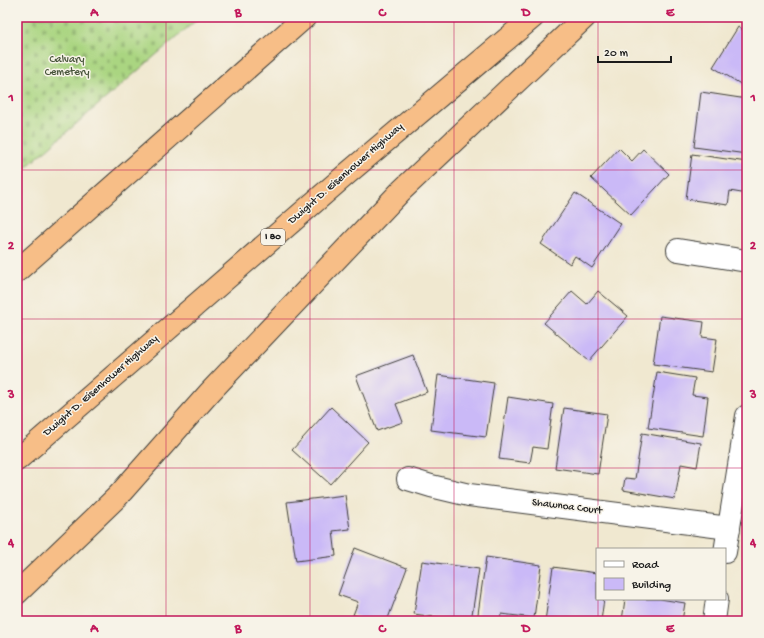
<svg xmlns="http://www.w3.org/2000/svg" width="764" height="638" viewBox="0 0 764 638" font-family="'Gochi Hand',sans-serif">
<style>
.cemetery{fill:url(#cemetery-stones);stroke:#63784e}
.building{fill:#cab9f7}
.lines{fill:none;stroke-linecap:round;stroke-linejoin:round}
.minor-casing{stroke:#3c3b37;stroke-width:24}
.highway-casing{stroke:#3c3b37;stroke-width:24}
.minor{stroke:#fff;stroke-width:22}
.highway{stroke:#f7be87;stroke-width:22}
.grid{fill:none;stroke:#c2185b;stroke-width:1;stroke-opacity:0.55}
.labels{text-anchor:middle;dominant-baseline:central;stroke-width:3;stroke-linejoin:round;paint-order:stroke}
.shield{fill:#f7f3e8;stroke:#5e5c59;stroke-width:1}
.shield-label{font-size:10px;font-weight:bold;fill:#1c1c1c}
.park-label{font-size:11px;fill:#47543a;stroke:#f7f3e8}
.street-label{font-size:11px;fill:#1c1c1c;stroke:#f7f3e8}
.neatline{fill:none;stroke:#c2185b;stroke-width:1.5}
.grid-label{font-size:13px;text-anchor:middle;font-weight:bold;fill:#c2185b}
</style>
<defs>
<pattern id="cemetery-stones" width="16" height="16" patternUnits="userSpaceOnUse"><rect width="16" height="16" fill="#aad581"/><path d="M2 7V4a2 2 0 0 1 4 0v3zM10 15v-3a2 2 0 0 1 4 0v3z" fill="#92b66f"/></pattern>
</defs>
<rect width="100%" height="100%" fill="#f7f3e8"/>
<filter id="ink" filterUnits="userSpaceOnUse"><feTurbulence type="fractalNoise" baseFrequency=".025" numOctaves="2"/><feDisplacementMap in="SourceGraphic" scale="8" xChannelSelector="R" yChannelSelector="G"/><feConvolveMatrix kernelMatrix="1 2 1 2 8 2 1 2 1" color-interpolation-filters="sRGB"/></filter>
<filter id="wash" filterUnits="userSpaceOnUse"><feTurbulence type="fractalNoise" baseFrequency=".012" numOctaves="4" result="noise"/><feDisplacementMap in="SourceGraphic" scale="16" xChannelSelector="R" yChannelSelector="G"/><feGaussianBlur stdDeviation="0.9" result="paint"/><feColorMatrix in="noise" values="0 0 0 0 0 0 0 0 0 0 0 0 0 0 0 0 0 1.4 0 .05"/><feComposite in="paint" operator="in"/></filter>
<g filter="url(#wash)">
<rect width="100%" height="100%" fill="#f0e8d0"/>
<path class="cemetery" d="M17,17H200L17,175Z"/>
<g id="blocks">
<g class="building">
<path d="M738,27L747,32V88L713,67Z"/>
<path d="M701,92L747,99V154L694,147Z"/>
<path d="M619,148L632,161L643,149L669,174L631,215L591,178Z"/>
<path d="M692,154L747,162V194L730,191L728,205L686,199Z"/>
<path d="M575,193L621,224L592,268L575,256L570,264L541,244Z"/>
<path d="M572,291L587,304L598,291L628,316L589,361L544,323Z"/>
<path d="M660,316L704,322L702,337L717,339L712,372L653,364Z"/>
<path d="M413,355L427,392L396,404L403,422L377,431L356,376Z"/>
<path d="M657,372L695,378L692,395L708,397L703,436L648,428Z"/>
<path d="M438,375L494,383L486,437L431,430Z"/>
<path d="M508,397L553,404L547,449L533,447L530,463L499,459Z"/>
<path d="M331,407L368,442L330,484L292,450Z"/>
<path d="M564,408L607,414L598,474L555,468Z"/>
<path d="M642,433L701,443L697,467L681,464L675,499L623,490L625,478L635,479Z"/>
<path d="M345,495L350,529L333,531L336,556L296,561L287,502Z"/>
<path d="M355,548L407,568L387,621H371L353,615L358,602L338,595Z"/>
<path d="M486,557L541,565L534,618L501,614L500,621H477Z"/>
<path d="M422,561L479,569L471,621H462L414,614Z"/>
<path d="M553,567L597,573V599H604L601,621H545Z"/>
<path d="M625,599H660L685,603L682,621H622Z"/>
</g>
</g>
</g>
<g filter="url(#ink)">
<use href="#blocks" fill-opacity="0" stroke="#3c3b37" stroke-width="1"/>
<g class="lines">
<g class="minor-casing">
<g id="minor">
<path d="M678,250L747,261"/>
<path d="M408,479L431,486L469,495L729,528"/>
<path d="M725,552L747,416"/>
<path d="M714,621L717,599"/>
</g>
</g>
<g class="highway-casing">
<g id="highway">
<path d="M17,271L305,17"/>
<path d="M17,460L348,173L533,17"/>
<path d="M17,593L118,496L210,392L401,191L585,17"/>
</g>
</g>
<use href="#minor" class="minor"/>
<use href="#highway" class="highway"/>
</g>
</g>
<path class="grid" d="M166,17V621M310,17V621M454,17V621M598,17V549M17,170H747M17,319H747M17,468H747M598,599V621"/>
<g class="labels">
<rect class="shield" x="261" y="229" width="24" height="16" rx="3"/>
<g class="shield-label">
<text x="273" y="237">I 80</text>
</g>
<g class="park-label">
<text x="67" y="60">Calvary<tspan x="67" dy="13">Cemetery</tspan></text>
</g>
<g class="street-label">
<text transform="translate(346 174) rotate(-41)">Dwight D. Eisenhower Highway</text>
<text transform="translate(101 386) rotate(-41)">Dwight D. Eisenhower Highway</text>
<text transform="translate(567 507) rotate(7)">Shawnoa Court</text>
</g>
</g>
<rect width="764" height="638" fill="none" stroke="#f7f3e8" stroke-width="44"/>
<rect x="596" y="548" width="130" height="52" fill="#f7f3e8" stroke="#9f9d96"/>
<rect x="604" y="561" width="20" height="6" fill="#ffffff" stroke="#9f9d96"/>
<text x="632" y="568" font-size="12" fill="#1c1c1c">Road</text>
<rect x="604" y="578" width="20" height="12" fill="#cab9f7" stroke="#9f9d96"/>
<text x="632" y="588" font-size="12" fill="#1c1c1c">Building</text>
<path d="M598 56v6h73v-6" fill="none" stroke="#1c1c1c" stroke-width="2"/>
<text x="604" y="56" font-size="12" fill="#1c1c1c" stroke="#f7f3e8" stroke-width="3" paint-order="stroke">20 m</text>
<rect x="22" y="22" width="720" height="594" class="neatline"/>
<g class="grid-label">
<text x="94" y="16">A</text>
<text x="238" y="16">B</text>
<text x="382" y="16">C</text>
<text x="526" y="16">D</text>
<text x="670" y="16">E</text>
<text x="11" y="101">1</text>
<text x="753" y="101">1</text>
<text x="11" y="249">2</text>
<text x="753" y="249">2</text>
<text x="11" y="398">3</text>
<text x="753" y="398">3</text>
<text x="11" y="546">4</text>
<text x="753" y="546">4</text>
<text x="94" y="632">A</text>
<text x="238" y="632">B</text>
<text x="382" y="632">C</text>
<text x="526" y="632">D</text>
<text x="670" y="632">E</text>
</g>
</svg>
